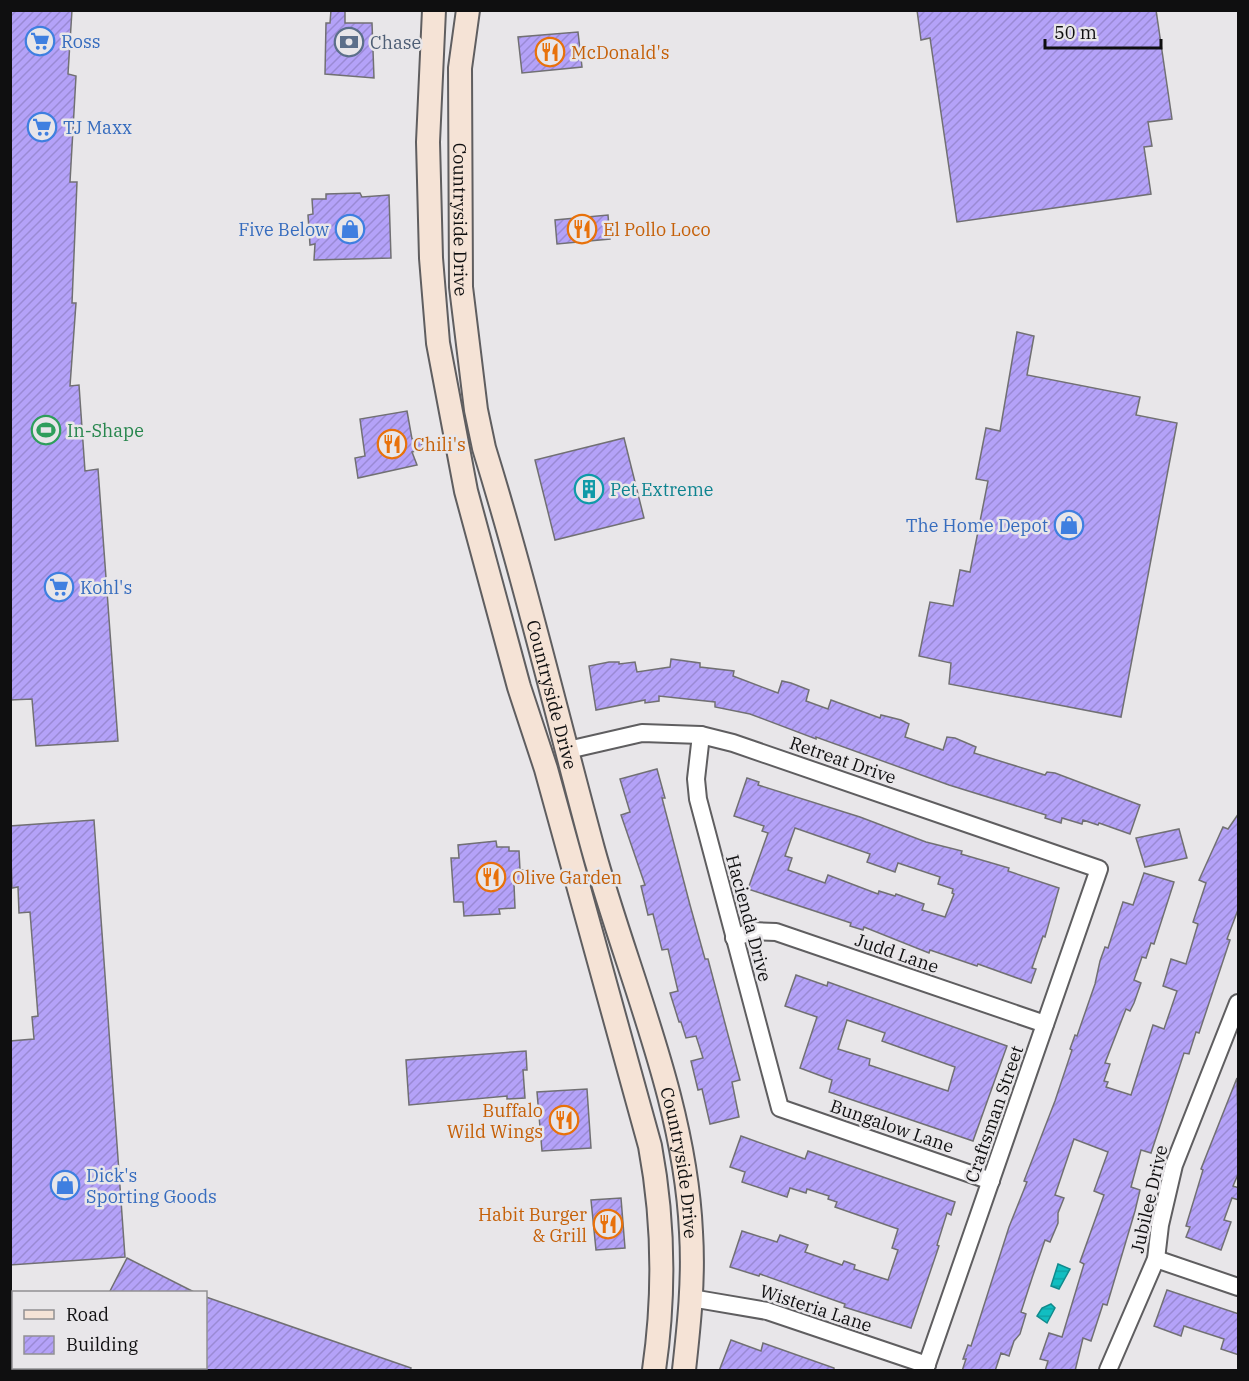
<svg xmlns="http://www.w3.org/2000/svg" width="1249" height="1381" viewBox="0 0 1249 1381" font-family="'IBM Plex Serif',serif">
<style>
.water{fill:url(#water-rules);stroke:#108a8c;stroke-width:1.5}
.building{fill:url(#building-hatch);stroke:#717073;stroke-width:1.5;fill-rule:evenodd}
.lines{fill:none;stroke-linecap:round;stroke-linejoin:round}
.street-casing{stroke:#5f5e60;stroke-width:20}
.secondary-casing{stroke:#5f5e60;stroke-width:26}
.street{stroke:#fff;stroke-width:16}
.secondary{stroke:#f5e3d6;stroke-width:22}
.labels{text-anchor:middle;dominant-baseline:central;stroke-width:5;stroke-linejoin:round;paint-order:stroke}
.shop-label{font-size:18px;fill:#366cbe;stroke:#e8e6e9;text-anchor:start}
.service-label{font-size:18px;fill:#4e5e75;stroke:#e8e6e9;text-anchor:start}
.food-label{font-size:18px;fill:#c56008;stroke:#e8e6e9;text-anchor:start}
.street-label{font-size:18px;fill:#0f0f10;stroke:#e8e6e9}
.leisure-label{font-size:18px;fill:#27864d;stroke:#e8e6e9;text-anchor:start}
.culture-label{font-size:18px;fill:#0d838f;stroke:#e8e6e9;text-anchor:start}
</style>
<defs>
<pattern id="water-rules" width="6" height="5" patternUnits="userSpaceOnUse" patternTransform="scale(1.5)"><rect width="6" height="5" fill="#11bec1"/><path d="M0 2.5h6" fill="none" stroke="#0fa2a5"/></pattern>
<pattern id="building-hatch" width="6" height="6" patternUnits="userSpaceOnUse" patternTransform="scale(1.5)"><rect width="6" height="6" fill="#b4a2f8"/><path d="M-1 1l2-2M0 6l6-6M5 7l2-2" fill="none" stroke="#9a8ad4"/></pattern>
</defs>
<rect width="100%" height="100%" fill="#e8e6e9"/>
<g class="water">
<path d="M1058,1264L1070,1269L1059,1289L1051,1286Z"/>
<path d="M1051,1304L1055,1308L1047,1323L1037,1316L1042,1308Z"/>
</g>
<g class="building">
<path d="M10,10H72L68,74L76,76L70,182H77L72,303H76L70,386L79,385L85,471L98,469L118,741L36,746L32,699L10,700Z"/>
<path d="M331,10H345V23H372L374,78L325,74L326,23H330Z"/>
<path d="M917,10H1156L1172,119L1148,122L1152,146L1144,147L1151,194L957,222L930,38L921,40Z"/>
<path d="M578,32L582,67L522,73L518,37Z"/>
<path d="M360,193L362,197L389,195L391,258L314,260L315,244L310,245L308,215L313,214L312,199H326V194Z"/>
<path d="M608,215L610,239L557,244L555,220Z"/>
<path d="M1017,332L1034,336L1027,375L1140,397L1136,415L1177,423L1121,717L949,684L951,663L919,656L930,602L953,606L960,570L970,572L988,481L976,479L986,428L1000,431Z"/>
<path d="M407,411L412,439L420,438L423,449L412,452L417,465L358,478L355,458L365,456L360,419Z"/>
<path d="M624,438L644,518L555,540L535,460Z"/>
<path d="M671,659L700,663V667L734,671L733,676L778,693L782,681L791,683L809,690L806,701L828,709L831,700L880,718L881,715L901,720L909,724L905,737L943,750L947,737L955,738L976,747L974,753L1045,775L1047,772L1055,773L1140,805L1130,834L1099,823L1098,825L1083,820L1082,824L1062,818L1061,823L1045,818L1046,815L949,785L816,737V739L750,714L715,707V702L659,696V701L645,703V700L596,710L589,666L609,662H619V664L635,662L637,672L670,667Z"/>
<path d="M657,769L665,798H662L690,905L705,959H708L740,1080L732,1082L739,1117L710,1124L702,1089L698,1090L691,1061L703,1058L696,1036L686,1038L681,1022H679L670,993L678,991L668,949L662,950L653,914L648,915L641,886L645,885L621,815L630,812L620,779Z"/>
<path d="M747,778L759,782L758,785L860,817L926,842L962,851L961,854L1009,868L1008,871L1059,888L1045,937L1043,936L1032,968L1036,969L1031,983L978,964L977,966L930,950L929,953L864,927L863,930L850,926L851,923L748,889L768,833L762,831L764,826L734,816ZM795,828L870,854L867,862L895,872L898,863L940,877L938,884L953,889L952,893L954,894L945,917L922,910L924,904L896,894L895,896L879,891L878,894L828,875L825,883L788,870L792,858L785,856Z"/>
<path d="M1239,813V907L1227,939L1230,940L1199,1033L1196,1032L1189,1054L1184,1053L1151,1153L1141,1150L1131,1187L1140,1190L1135,1211L1107,1305L1103,1304L1091,1341L1083,1338L1075,1371H1045L1048,1361L1040,1359L1049,1333L1062,1337L1084,1264L1080,1262L1104,1195L1094,1191L1108,1152L1074,1139L1055,1195L1064,1198L1058,1213V1223L1050,1242L1045,1240L1032,1278L1021,1312L1026,1314L1020,1334L1014,1341L1009,1356L1001,1353L995,1371H962L966,1359H963L968,1345L971,1346L1009,1227L1027,1182L1024,1181L1055,1101L1072,1050L1070,1049L1075,1035L1077,1036L1095,984L1100,961L1105,947L1108,948L1123,902L1133,905L1144,873L1174,882L1154,944L1151,943L1146,958L1142,957L1134,980L1141,983L1134,1003L1130,1011L1126,1009L1105,1063L1110,1064L1104,1081L1108,1082L1106,1087L1131,1095L1153,1025L1164,1029L1177,991L1163,986L1171,959L1186,964L1198,924L1193,922L1206,883L1199,880L1223,827L1228,829Z"/>
<path d="M94,820L125,1257L10,1265V1041L34,1039L32,1017L38,1016L30,912L19,913L18,887L12,888L10,826Z"/>
<path d="M1179,829L1187,858L1145,867L1136,838Z"/>
<path d="M496,841L497,847H509V851H519L520,870H529V883L514,884L515,908L499,909L500,914L464,916L463,902H454L451,858H459L458,845Z"/>
<path d="M796,975L827,986L828,982L1007,1046L973,1141L829,1092L832,1080L800,1068L817,1017L785,1006ZM847,1020L885,1033L882,1041L955,1067L948,1091L869,1065L870,1059L838,1049Z"/>
<path d="M526,1051L527,1070H523L525,1098L507,1099V1096L409,1105L406,1060Z"/>
<path d="M1237,1078L1239,1172L1233,1186L1239,1188V1200L1232,1198L1224,1220L1231,1222L1221,1250L1186,1237L1190,1227L1186,1226L1203,1170L1201,1169Z"/>
<path d="M587,1089L591,1148L542,1151L537,1092Z"/>
<path d="M741,1136L805,1159L808,1151L955,1202L951,1215L947,1213L937,1245L939,1246L911,1328L844,1307L845,1304L760,1274L759,1276L730,1267L742,1231L777,1242L780,1235L808,1245L805,1252L842,1265L844,1261L855,1265L854,1269L888,1280L898,1250L892,1248L898,1229L835,1207L837,1202L828,1199L829,1196L807,1189L806,1193L790,1188L787,1197L742,1182L745,1172L730,1167Z"/>
<path d="M621,1198L625,1248L596,1250L591,1200Z"/>
<path d="M127,1258L196,1293H109Z"/>
<path d="M1167,1290L1239,1314V1355L1221,1349L1224,1339L1184,1326L1181,1336L1154,1326Z"/>
<path d="M206,1297L411,1368L410,1371H206Z"/>
<path d="M731,1340L761,1351L763,1343L834,1368V1371H719Z"/>
</g>
<g class="lines">
<g class="street-casing">
<g id="street">
<path d="M701,735L696,779L698,799L780,1108L991,1181"/>
<path d="M568,750L642,733L701,735L733,743L1099,869L925,1370"/>
<path d="M734,938L753,931L776,932L1045,1024"/>
<path d="M1156,1259L1238,1287"/>
<path d="M691,1298L767,1311L927,1365"/>
<path d="M1108,1370L1156,1259L1160,1225L1174,1165L1238,1003"/>
</g>
</g>
<g class="secondary-casing">
<g id="secondary">
<path d="M434,10L428,142L431,258L438,343L466,491L519,687L546,769L650,1146C664,1221 665,1294 654,1370"/>
<path id="s1" d="M468,10L460,68L461,287L476,410L484,448C525,581 557,716 593,849C628,976 685,1100 691,1232C694,1279 689,1325 684,1370"/>
</g>
</g>
<use href="#street" class="street"/>
<use href="#secondary" class="secondary"/>
</g>
<defs>
<g id="supermarket-ring" transform="scale(1.5)"><circle r="9.5" fill="#e8e6e9" stroke="#3f7fe0" stroke-width="1.5"/><path d="M-6-5.5h2.5l.6 2H6L4.5 2H-2.5L-4.4-4H-6ZM-1.5 3.2a1.3 1.3 0 1 0 .1 0ZM3 3.2a1.3 1.3 0 1 0 .1 0Z" fill="#3f7fe0"/></g>
<g id="bank-ring" transform="scale(1.5)"><circle r="9.5" fill="#e8e6e9" stroke="#5c6f8a" stroke-width="1.5"/><path d="M-6-4H6V4H-6ZM0-2.3a2.3 2.3 0 1 0 0 4.6a2.3 2.3 0 1 0 0-4.6Z" fill="#5c6f8a"/></g>
<g id="restaurant-ring" transform="scale(1.5)"><circle r="9.5" fill="#e8e6e9" stroke="#e8710a" stroke-width="1.5"/><path d="M-5-6h1v4h1v-4h1v4h1v-4h1v5L-1.5 .5V6h-2V.5L-5-1ZM5-6V6H3V1.5H1.5Q1.5-4 5-6Z" fill="#e8710a"/></g>
<g id="shop-ring" transform="scale(1.5)"><circle r="9.5" fill="#e8e6e9" stroke="#3f7fe0" stroke-width="1.5"/><path d="M-5-2.5h2.3a2.7 3.5 0 0 1 5.4 0H5L5.5 6h-11ZM-1.5-2.5h3a1.5 2.3 0 0 0-3 0Z" fill="#3f7fe0"/></g>
<g id="stadium-ring" transform="scale(1.5)"><circle r="9.5" fill="#e8e6e9" stroke="#2e9e5b" stroke-width="1.5"/><path d="M0-5a6.5 5 0 1 0 0 10a6.5 5 0 1 0 0-10ZM-3.5-1.8h7v3.6h-7Z" fill="#2e9e5b"/></g>
<g id="building-ring" transform="scale(1.5)"><circle r="9.5" fill="#e8e6e9" stroke="#0f9aa8" stroke-width="1.5"/><path d="M-4-6H4V6H1V3H-1V6H-4ZM-2.5-4.3h1.7v1.8h-1.7ZM.8-4.3h1.7v1.8H.8ZM-2.5-1h1.7V.8h-1.7ZM.8-1h1.7V.8H.8Z" fill="#0f9aa8"/></g>
</defs>
<g fill-rule="evenodd">
<use href="#supermarket-ring" x="40" y="41"/>
<use href="#bank-ring" x="349" y="42"/>
<use href="#restaurant-ring" x="550" y="52"/>
<use href="#supermarket-ring" x="42" y="127"/>
<use href="#shop-ring" x="350" y="229"/>
<use href="#restaurant-ring" x="582" y="229"/>
<use href="#stadium-ring" x="46" y="430"/>
<use href="#restaurant-ring" x="392" y="444"/>
<use href="#building-ring" x="589" y="489"/>
<use href="#shop-ring" x="1069" y="525"/>
<use href="#supermarket-ring" x="59" y="587"/>
<use href="#restaurant-ring" x="491" y="877"/>
<use href="#restaurant-ring" x="564" y="1120"/>
<use href="#shop-ring" x="65" y="1185"/>
<use href="#restaurant-ring" x="608" y="1224"/>
</g>
<g class="labels">
<g class="shop-label">
<text x="61" y="41">Ross</text>
<text x="63" y="127">TJ Maxx</text>
<text x="329" y="229" text-anchor="end">Five Below</text>
<text x="1048" y="525" text-anchor="end">The Home Depot</text>
<text x="80" y="587">Kohl's</text>
<text x="86" y="1175">Dick's<tspan x="86" dy="21">Sporting Goods</tspan></text>
</g>
<g class="service-label">
<text x="370" y="42">Chase</text>
</g>
<g class="food-label">
<text x="571" y="52">McDonald's</text>
<text x="603" y="229">El Pollo Loco</text>
<text x="413" y="444">Chili's</text>
<text x="512" y="877">Olive Garden</text>
<text x="543" y="1110" text-anchor="end">Buffalo<tspan x="543" dy="21">Wild Wings</tspan></text>
<text x="587" y="1214" text-anchor="end">Habit Burger<tspan x="587" dy="21">&amp; Grill</tspan></text>
</g>
<g class="street-label">
<text stroke="none"><textPath href="#s1" startOffset="210">Countryside Drive</textPath></text>
<text stroke="none"><textPath href="#s1" startOffset="696">Countryside Drive</textPath></text>
<text transform="translate(843 760) rotate(19)">Retreat Drive</text>
<text transform="translate(749 918) rotate(75)">Hacienda Drive</text>
<text transform="translate(897 953) rotate(19)">Judd Lane</text>
<text transform="translate(994 1114) rotate(-71)">Craftsman Street</text>
<text transform="translate(892 1126) rotate(19)">Bungalow Lane</text>
<text stroke="none"><textPath href="#s1" startOffset="1182">Countryside Drive</textPath></text>
<text transform="translate(1149 1199) rotate(-77)">Jubilee Drive</text>
<text transform="translate(816 1308) rotate(18)">Wisteria Lane</text>
</g>
<g class="leisure-label">
<text x="67" y="430">In-Shape</text>
</g>
<g class="culture-label">
<text x="610" y="489">Pet Extreme</text>
</g>
</g>
<rect width="1249" height="1381" fill="none" stroke="#0f0f10" stroke-width="24"/>
<rect x="12" y="1291" width="195" height="78" fill="#e8e6e9" stroke="#919092" stroke-width="1.5"/>
<rect x="24" y="1310" width="30" height="9" fill="#f5e3d6" stroke="#919092" stroke-width="1.5"/>
<text x="66" y="1321" font-size="18" fill="#0f0f10">Road</text>
<rect x="24" y="1336" width="30" height="18" fill="url(#building-hatch)" stroke="#919092" stroke-width="1.5"/>
<text x="66" y="1351" font-size="18" fill="#0f0f10">Building</text>
<path d="M1045 39v9h116v-9" fill="none" stroke="#0f0f10" stroke-width="3"/>
<text x="1054" y="39" font-size="18" fill="#0f0f10" stroke="#e8e6e9" stroke-width="4.5" paint-order="stroke">50 m</text>
</svg>
